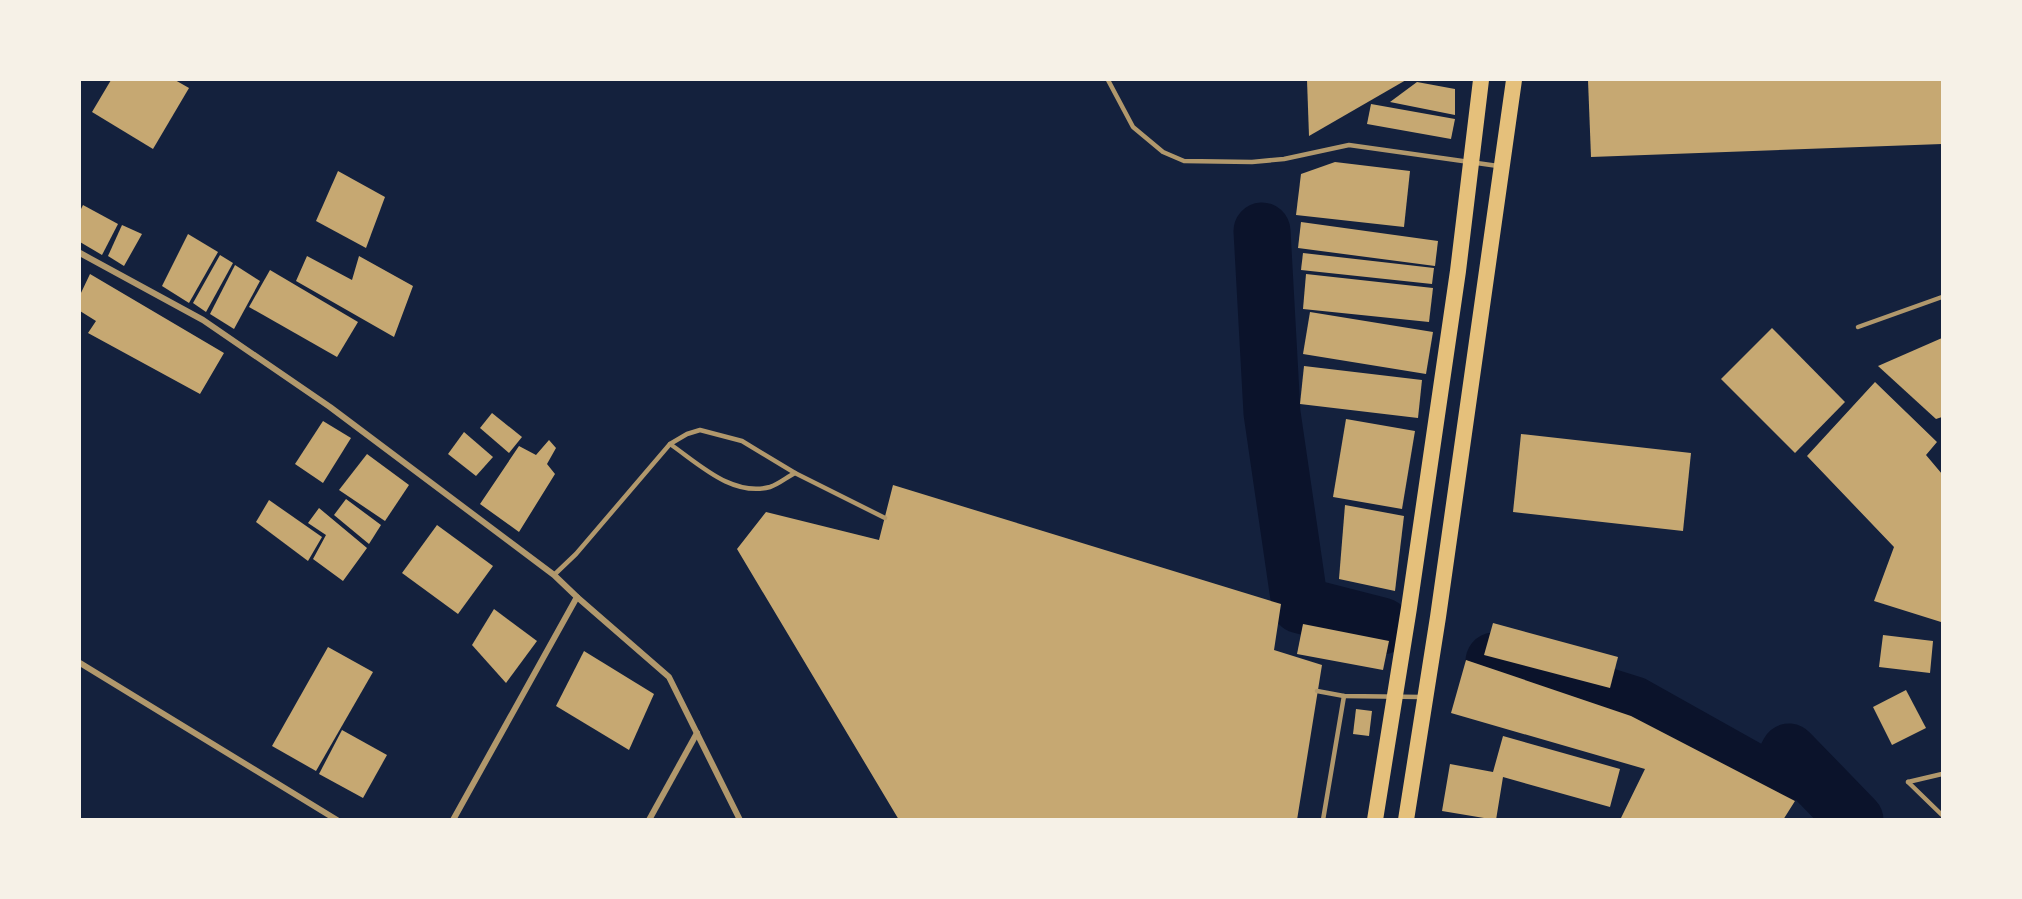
<svg xmlns="http://www.w3.org/2000/svg" width="2022" height="899" viewBox="0 0 2022 899" font-family="Rubik,sans-serif">
<style>
.lines{fill:none;stroke-linecap:round;stroke-linejoin:round}
.river{stroke:#0b132b;stroke-width:57}
.building{fill:#c6a872}
.service{stroke:#b1986c;stroke-width:4.5}
.minor{stroke:#b1986c;stroke-width:6}
.trunk{stroke:#e5c07b;stroke-width:16}
</style>
<rect width="100%" height="100%" fill="#14213d"/>
<g class="lines">
<g class="river">
<path d="M1262,231L1272,413L1300,605L1382,626"/>
<path d="M1494,661L1634,705L1773,783L1789,752L1855,820"/>
</g>
</g>
<g class="building">
<path d="M111,80H175L189,88L153,149L92,112Z"/>
<path d="M1307,80H1406L1309,136Z"/>
<path d="M1588,80H1942V144L1591,157Z"/>
<path d="M1417,82L1455,89V115L1390,102Z"/>
<path d="M1371,104L1455,119L1451,139L1367,124Z"/>
<path d="M1335,162L1410,171L1404,227L1296,215L1301,174Z"/>
<path d="M338,171L385,197L366,248L316,221Z"/>
<path d="M83,205L118,224L102,255L80,242V211Z"/>
<path d="M1301,222L1438,241L1435,266L1298,248Z"/>
<path d="M122,225L142,234L124,266L108,256Z"/>
<path d="M188,234L218,252L189,303L162,286Z"/>
<path d="M1303,253L1434,268L1432,284L1301,270Z"/>
<path d="M220,255L233,263L206,312L193,303Z"/>
<path d="M307,256L352,280L359,256L413,286L394,337L296,281Z"/>
<path d="M235,265L260,281L234,329L210,314Z"/>
<path d="M270,270L358,322L337,357L249,307Z"/>
<path d="M90,274L224,353L200,394L88,333L96,321L80,311V295Z"/>
<path d="M1306,274L1433,288L1429,322L1303,309Z"/>
<path d="M1310,312L1433,332L1426,374L1303,354Z"/>
<path d="M1772,328L1845,402L1795,453L1721,379Z"/>
<path d="M1942,338V417L1936,419L1878,366Z"/>
<path d="M1304,366L1422,380L1418,418L1300,404Z"/>
<path d="M1875,382L1937,442L1926,455L1942,474L1941,622L1874,601L1894,547L1807,456Z"/>
<path d="M492,413L522,437L509,453L480,428Z"/>
<path d="M1346,419L1415,431L1402,509L1333,497Z"/>
<path d="M323,421L351,438L323,483L295,464Z"/>
<path d="M464,432L493,457L476,476L448,454Z"/>
<path d="M1521,434L1691,453L1683,531L1513,512Z"/>
<path d="M549,440L556,448L547,464L555,474L519,532L480,504L519,446L536,455Z"/>
<path d="M367,454L409,485L385,521L339,490Z"/>
<path d="M893,485L1281,604L1274,650L1322,665L1297,820H899L737,549L766,512L879,540Z"/>
<path d="M346,499L381,525L369,544L334,515Z"/>
<path d="M269,500L322,537L308,561L256,522Z"/>
<path d="M1345,505L1404,516L1395,591L1339,579Z"/>
<path d="M319,508L367,548L343,581L313,559L326,535L308,523Z"/>
<path d="M437,525L493,566L458,614L402,573Z"/>
<path d="M494,609L537,641L506,683L472,645Z"/>
<path d="M1493,623L1618,657L1610,688L1484,655Z"/>
<path d="M1303,624L1389,641L1383,670L1297,654Z"/>
<path d="M1883,635L1933,641L1930,673L1879,667Z"/>
<path d="M328,647L373,672L316,771L272,746Z"/>
<path d="M584,651L654,694L629,750L556,706Z"/>
<path d="M1466,660L1631,716L1795,801L1783,820H1620L1645,769L1451,713Z"/>
<path d="M1906,690L1926,728L1892,745L1873,707Z"/>
<path d="M1356,709L1372,711L1369,736L1353,734Z"/>
<path d="M342,730L387,755L363,798L319,774Z"/>
<path d="M1503,736L1620,769L1610,807L1503,777L1496,820L1442,811L1450,764L1493,772Z"/>
</g>
<g class="lines">
<g class="service">
<path d="M1108,80L1133,127L1163,152L1184,161L1252,162L1284,159L1349,145L1498,166"/>
<path d="M1858,327L1942,297"/>
<path d="M670,444C699,464 732,497 770,487C779,484 787,477 795,473"/>
<path d="M554,575L576,554L670,444L687,434L700,430L742,441L795,473L885,518"/>
<path d="M1317,691L1344,696L1422,697"/>
<path d="M1908,782L1942,815"/>
<path d="M1908,782L1942,774"/>
<path d="M1323,820L1344,696"/>
</g>
<g class="minor">
<path d="M80,253L203,320L330,407L554,575L577,597L669,677L740,820"/>
<path d="M80,663L337,820"/>
<path d="M453,820L577,597"/>
<path d="M649,820L697,733"/>
</g>
<g class="trunk">
<path d="M1375,820L1409,608L1458,271L1481,80"/>
<path d="M1406,820L1438,617L1514,80"/>
</g>
</g>
<rect width="2022" height="899" fill="none" stroke="#f6f1e7" stroke-width="162"/>
</svg>
